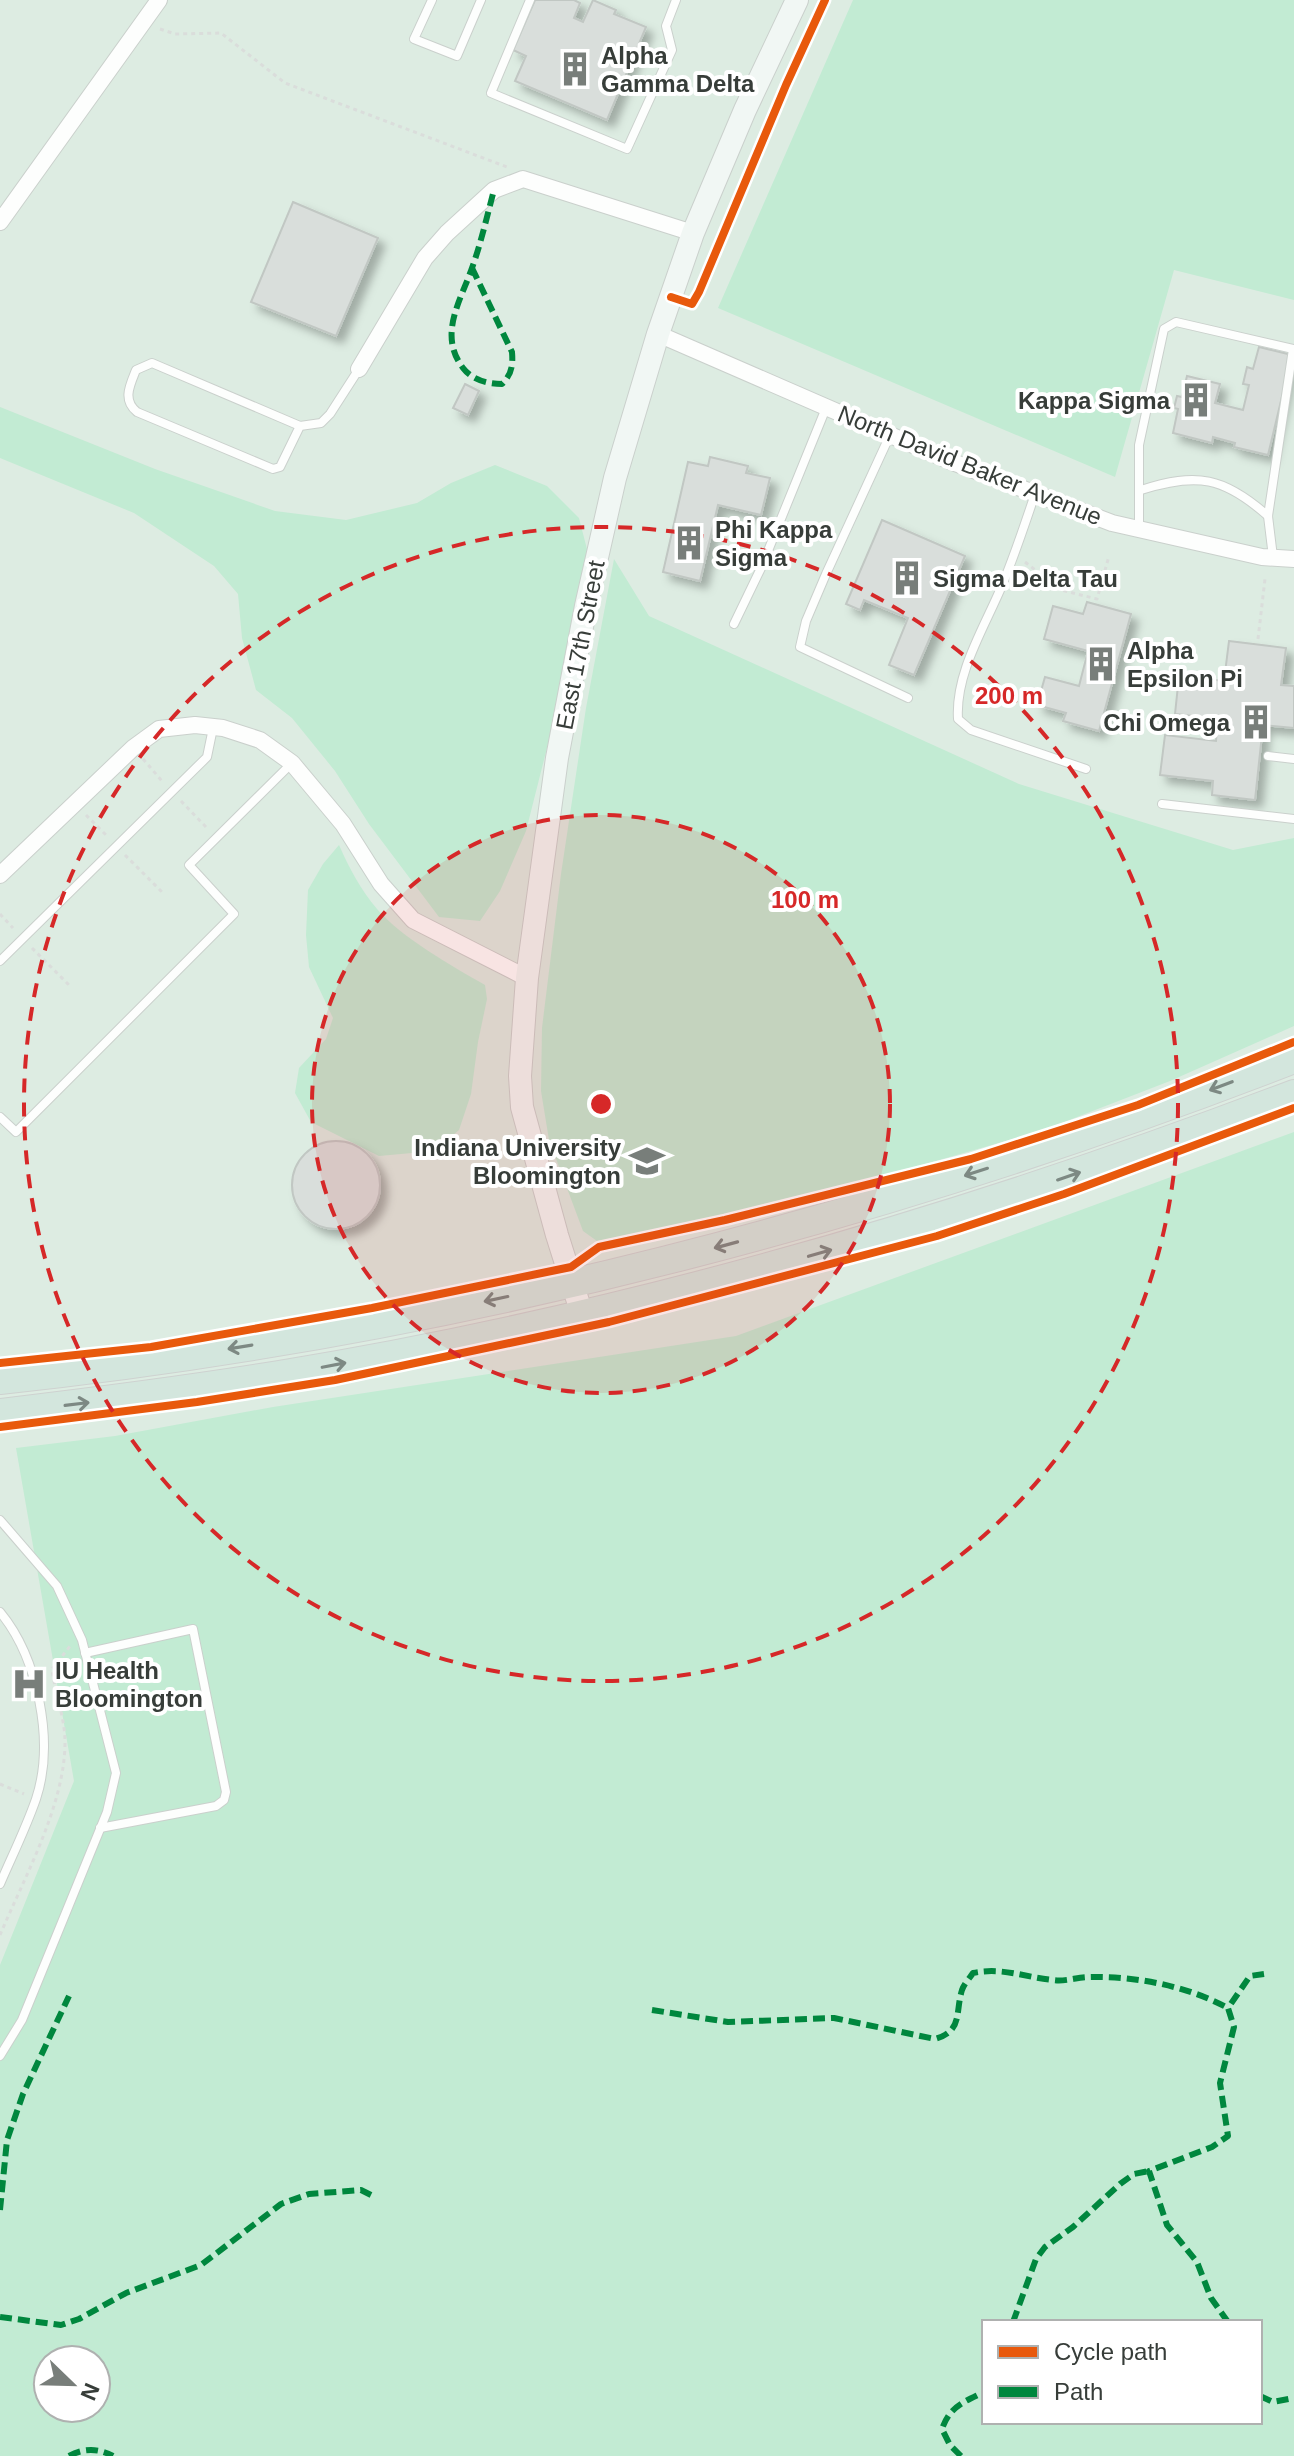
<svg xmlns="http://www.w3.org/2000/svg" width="1294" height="2456" viewBox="0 0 1294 2456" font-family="Arial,sans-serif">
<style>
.built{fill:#ddece2;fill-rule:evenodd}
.green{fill:#c2ebd3;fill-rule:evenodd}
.building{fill:#d9dedb;stroke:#c1c7c3;stroke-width:2;filter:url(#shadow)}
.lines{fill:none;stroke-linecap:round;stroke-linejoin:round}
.lane-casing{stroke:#cad0cc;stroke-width:10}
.street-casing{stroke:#cad0cc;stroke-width:18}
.secondary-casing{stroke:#cad0cc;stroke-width:24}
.highway-casing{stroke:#ced2d0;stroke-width:30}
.path{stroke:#dadddb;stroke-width:3;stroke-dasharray:4 4;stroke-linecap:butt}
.lane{stroke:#fdfefd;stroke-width:8}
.street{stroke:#fdfefd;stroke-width:16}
.secondary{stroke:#f1f7f4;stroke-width:22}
.highway{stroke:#d3e6dd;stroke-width:28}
.quiet{stroke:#00873e;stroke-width:6;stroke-dasharray:12 6;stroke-linecap:butt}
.cycleway-casing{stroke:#fff;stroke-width:13}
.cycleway{stroke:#e8590c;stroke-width:8}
.oneway{stroke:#7d8983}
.ring{fill:none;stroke:#d62828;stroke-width:4;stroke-dasharray:14 10}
.labels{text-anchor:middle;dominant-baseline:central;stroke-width:8;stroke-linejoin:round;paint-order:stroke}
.poi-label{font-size:24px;font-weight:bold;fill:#373d39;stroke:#fff;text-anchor:start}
.street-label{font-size:24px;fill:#373d39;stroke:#fff}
.centre{fill:#d62828;stroke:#fff;stroke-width:4}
.ring-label{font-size:24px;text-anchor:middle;font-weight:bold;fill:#d62828;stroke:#fff;stroke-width:8;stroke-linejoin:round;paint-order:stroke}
</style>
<defs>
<filter id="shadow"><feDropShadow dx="7" dy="7" stdDeviation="4" flood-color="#0004"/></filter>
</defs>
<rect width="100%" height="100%" fill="#f0f8f3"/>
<path class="built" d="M0,0H1294V2456H0ZM984,2322H1260V2422H984ZM48,2360H96V2408H48Z"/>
<g class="green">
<path d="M853,0H1294V300L1174,270L1115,477L718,308Z"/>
<path d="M0,407L155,469L275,511L346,520L417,503L451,483L495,465L547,486L579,518L589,557L551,732L526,831L500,891L480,921L439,917L369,824L335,771L292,718L256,690L242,638L238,594L214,566L134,513L0,458Z"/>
<path d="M614,559L649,616L1019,784L1233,850L1294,838V1026L1170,1081L1041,1131L831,1191L690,1222L622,1241H597L583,1231L549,1140L541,1091L542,1028L561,874L586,708Z"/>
<path d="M339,845C349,868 361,890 377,909C402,938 452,966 485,985L487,999L478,1042L471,1094L459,1130L434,1151L379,1156L311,1122L295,1093L299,1068L326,1039L333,1018L309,967L306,935L308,890L323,864Z"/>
<path d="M1294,1132V2456H0V1965L74,1781L16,1448L115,1436L273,1407L736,1336ZM984,2322H1260V2422H984ZM48,2360H96V2408H48Z"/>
</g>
<g class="building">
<path d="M535,0H574L580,3L574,18L583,22L593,0L616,10L614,14L646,27L607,120L515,81L526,56L513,50Z"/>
<path d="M293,202L378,238L336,336L251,302Z"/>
<path d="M1259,347L1292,355L1268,455L1234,447L1235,443L1213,437L1212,443L1173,433L1178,409L1174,408L1177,396L1182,397L1187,376L1220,384L1215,403L1243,410L1249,385L1243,384L1247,367L1253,369Z"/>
<path d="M465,384L479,391L468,415L453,408Z"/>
<path d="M710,457L748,466L746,473L770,478L761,515L718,505L700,581L663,572L688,462L708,466Z"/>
<path d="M882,520L965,556L914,675L889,665L908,618L864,600L860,610L846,604Z"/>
<path d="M1087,602L1131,614L1099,731L1063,721L1066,713L1037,705L1045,677L1079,686L1088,651L1044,639L1053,606L1083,614Z"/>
<path d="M1229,641L1286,648L1281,685L1294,686V728L1263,725L1255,800L1212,795L1213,781L1160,775L1165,735L1216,741L1218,719L1175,714L1179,676L1224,681Z"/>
<circle cx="336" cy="1185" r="44"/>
</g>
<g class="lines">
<g class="lane-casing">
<g id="lane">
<path d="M432,0L414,39L457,56L481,0"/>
<path d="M530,0L491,93L627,149L672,50L666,26L676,0"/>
<path d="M300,426L280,467L273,469L137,412C122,400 130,385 136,370L152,363L300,426L321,423L330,414L359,369"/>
<path d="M890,435L826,574L806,621L800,647L908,698"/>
<path d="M1141,490C1197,472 1224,477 1268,516"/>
<path d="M1035,494C1025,524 1015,554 1003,583C986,625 955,672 958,719L971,730L1086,769"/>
<path d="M1139,528V445L1164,329L1176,322L1293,349L1268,516L1273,557"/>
<path d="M734,624L761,568L826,408"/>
<path d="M1268,756L1294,759"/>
<path d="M1162,804L1294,819"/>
<path d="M0,961L207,757L213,728"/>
<path d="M0,1117L16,1132L234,914L189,865L292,763"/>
<path d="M0,1520L57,1586L82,1640L116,1773L107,1812L22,2020L0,2056"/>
<path d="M0,1612C38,1658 55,1742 36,1799C26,1828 12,1856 0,1884"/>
<path d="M85,1653L193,1629L226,1792L224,1800L216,1806L100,1828"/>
</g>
</g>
<g class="street-casing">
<g id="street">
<path d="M0,222L159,0"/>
<path d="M658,334L950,461L1112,523L1262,557L1294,559"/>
<path d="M359,369L425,258L447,233L494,190L523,179L693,233"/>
<path d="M0,875L133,748L159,729L195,725L223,728L260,740L292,763L343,824L381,884L413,920L527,978"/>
</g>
</g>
<g class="secondary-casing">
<path id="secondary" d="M582,1314L557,1235L522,1107L520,1076L527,978L557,758L586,606L615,478L658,334L693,233L745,110L797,0"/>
</g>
<g class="highway-casing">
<g id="highway">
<path d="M0,1380C443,1333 879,1220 1294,1059"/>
<path d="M0,1413C93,1402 187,1390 279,1375C627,1318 965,1219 1294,1094"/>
</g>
</g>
<g class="path">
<path d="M160,29L175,34L221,33L285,83L507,167"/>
<path d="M1025,562L1061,590L1097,599L1109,556"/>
<path d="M1258,639L1265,579"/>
<path d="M143,759L162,781"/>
<path d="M181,801L206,827"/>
<path d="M86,815L106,835"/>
<path d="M125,855L162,892"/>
<path d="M0,914L13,928"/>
<path d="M32,948L69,985"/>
<path d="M0,1784L24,1794"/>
<path d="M0,1935C24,1878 65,1805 65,1742C65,1718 55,1693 52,1669L71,1645"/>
</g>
<use href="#lane" class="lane"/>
<use href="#street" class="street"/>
<use href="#secondary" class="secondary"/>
<use href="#highway" class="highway"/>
<g class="quiet">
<path d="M472,268L512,352C513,365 512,374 502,384C488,384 472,380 463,368C438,335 460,302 472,268C481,243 487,216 494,190"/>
<path d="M652,2010L728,2022L834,2018L935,2039C963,2031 955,2013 962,1990C964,1984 969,1979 973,1973C1002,1967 1024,1977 1053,1980C1065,1982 1077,1977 1090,1977C1136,1976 1187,1986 1228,2008"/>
<path d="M0,2210L7,2140L23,2094L69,1996"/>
<path d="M0,2317L61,2325L79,2319L126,2293L201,2265L281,2204L309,2194L361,2190L371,2195"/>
<path d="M1013,2322L1036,2259L1045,2247L1073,2227L1120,2184L1134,2174L1149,2171"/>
<path d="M1228,2322L1211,2298L1197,2262L1167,2225L1149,2171L1212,2147L1228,2136L1220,2083L1234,2027L1228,2008L1250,1976L1264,1974"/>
<path d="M1260,2396L1273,2402L1294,2398"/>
<path d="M69,2456C84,2448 98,2448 113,2456"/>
<path d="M961,2456L950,2445L942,2429C950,2406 964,2402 984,2392"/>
</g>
<g class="cycleway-casing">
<g id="cycleway">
<path d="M671,297L692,304L699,292L786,85L825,0"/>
<path d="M0,1363L151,1347L372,1308L571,1267L599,1247L725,1220L971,1159L1138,1105L1294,1042"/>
<path d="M0,1427L197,1402L335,1380L609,1322L937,1236L1064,1194L1294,1108"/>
</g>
</g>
<use href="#cycleway" class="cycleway"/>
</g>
<defs><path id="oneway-shaft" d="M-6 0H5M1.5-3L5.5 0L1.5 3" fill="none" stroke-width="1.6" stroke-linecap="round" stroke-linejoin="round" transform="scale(2)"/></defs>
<g class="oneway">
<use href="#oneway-shaft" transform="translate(1221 1086) rotate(159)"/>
<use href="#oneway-shaft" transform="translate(976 1172) rotate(162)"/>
<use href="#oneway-shaft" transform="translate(1069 1176) rotate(-19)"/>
<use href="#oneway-shaft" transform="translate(726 1245) rotate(165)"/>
<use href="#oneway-shaft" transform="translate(820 1253) rotate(-16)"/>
<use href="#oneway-shaft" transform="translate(496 1299) rotate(168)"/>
<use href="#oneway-shaft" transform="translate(240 1347) rotate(171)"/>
<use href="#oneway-shaft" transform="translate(334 1365) rotate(-11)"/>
<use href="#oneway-shaft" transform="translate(77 1404) rotate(-7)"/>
</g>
<circle cx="601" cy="1104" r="289" fill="#d62828" fill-opacity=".12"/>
<g class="ring">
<circle cx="601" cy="1104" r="289"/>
<circle cx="601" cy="1104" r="577"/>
</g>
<defs>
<g id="building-bare" transform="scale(2.76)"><path d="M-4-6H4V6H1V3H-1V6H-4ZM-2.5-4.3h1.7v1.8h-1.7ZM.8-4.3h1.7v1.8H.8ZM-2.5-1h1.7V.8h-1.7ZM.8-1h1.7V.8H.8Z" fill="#787e7a" stroke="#fff" stroke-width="2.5" paint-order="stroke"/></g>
<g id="university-bare" transform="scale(2.76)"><path d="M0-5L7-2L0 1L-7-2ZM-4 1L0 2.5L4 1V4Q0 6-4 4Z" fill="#787e7a" stroke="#fff" stroke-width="2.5" paint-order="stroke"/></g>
<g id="hospital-bare" transform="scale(2.76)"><path d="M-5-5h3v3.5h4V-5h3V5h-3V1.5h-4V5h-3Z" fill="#787e7a" stroke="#fff" stroke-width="2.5" paint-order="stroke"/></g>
</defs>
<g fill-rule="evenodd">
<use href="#building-bare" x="575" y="69"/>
<use href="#building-bare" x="1196" y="400"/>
<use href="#building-bare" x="689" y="543"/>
<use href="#building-bare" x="907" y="578"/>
<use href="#building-bare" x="1101" y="664"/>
<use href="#building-bare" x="1256" y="722"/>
<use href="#university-bare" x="647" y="1161"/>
<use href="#hospital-bare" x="29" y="1684"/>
</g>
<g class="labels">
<g class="poi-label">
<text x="601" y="55">Alpha<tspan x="601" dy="28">Gamma Delta</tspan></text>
<text x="1170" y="400" text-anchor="end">Kappa Sigma</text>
<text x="715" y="529">Phi Kappa<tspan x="715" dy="28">Sigma</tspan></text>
<text x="933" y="578">Sigma Delta Tau</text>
<text x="1127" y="650">Alpha<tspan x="1127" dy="28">Epsilon Pi</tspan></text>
<text x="1230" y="722" text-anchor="end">Chi Omega</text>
<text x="621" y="1147" text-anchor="end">Indiana University<tspan x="621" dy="28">Bloomington</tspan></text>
<text x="55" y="1670">IU Health<tspan x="55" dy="28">Bloomington</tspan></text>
</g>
<g class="street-label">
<text transform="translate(970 465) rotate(22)">North David Baker Avenue</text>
<text transform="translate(580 645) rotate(-79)">East 17th Street</text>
</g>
</g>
<circle cx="601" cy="1104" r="12" class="centre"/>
<g class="ring-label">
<text x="1009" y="704">200 m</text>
<text x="805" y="908">100 m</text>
</g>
<rect x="982" y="2320" width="280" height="104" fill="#ffffff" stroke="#afb1b0" stroke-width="2"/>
<rect x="998" y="2346" width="40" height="12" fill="#e8590c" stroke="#afb1b0" stroke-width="2"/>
<text x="1054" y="2360" font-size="24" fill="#373d39">Cycle path</text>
<rect x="998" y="2386" width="40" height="12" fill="#00873e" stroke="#afb1b0" stroke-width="2"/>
<text x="1054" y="2400" font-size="24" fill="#373d39">Path</text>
<g transform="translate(72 2384) rotate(113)"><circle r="38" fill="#ffffff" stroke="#afb1b0" stroke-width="2"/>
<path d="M0-6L14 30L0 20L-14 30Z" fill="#787e7a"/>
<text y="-12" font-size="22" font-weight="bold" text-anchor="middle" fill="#373d39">N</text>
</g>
</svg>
